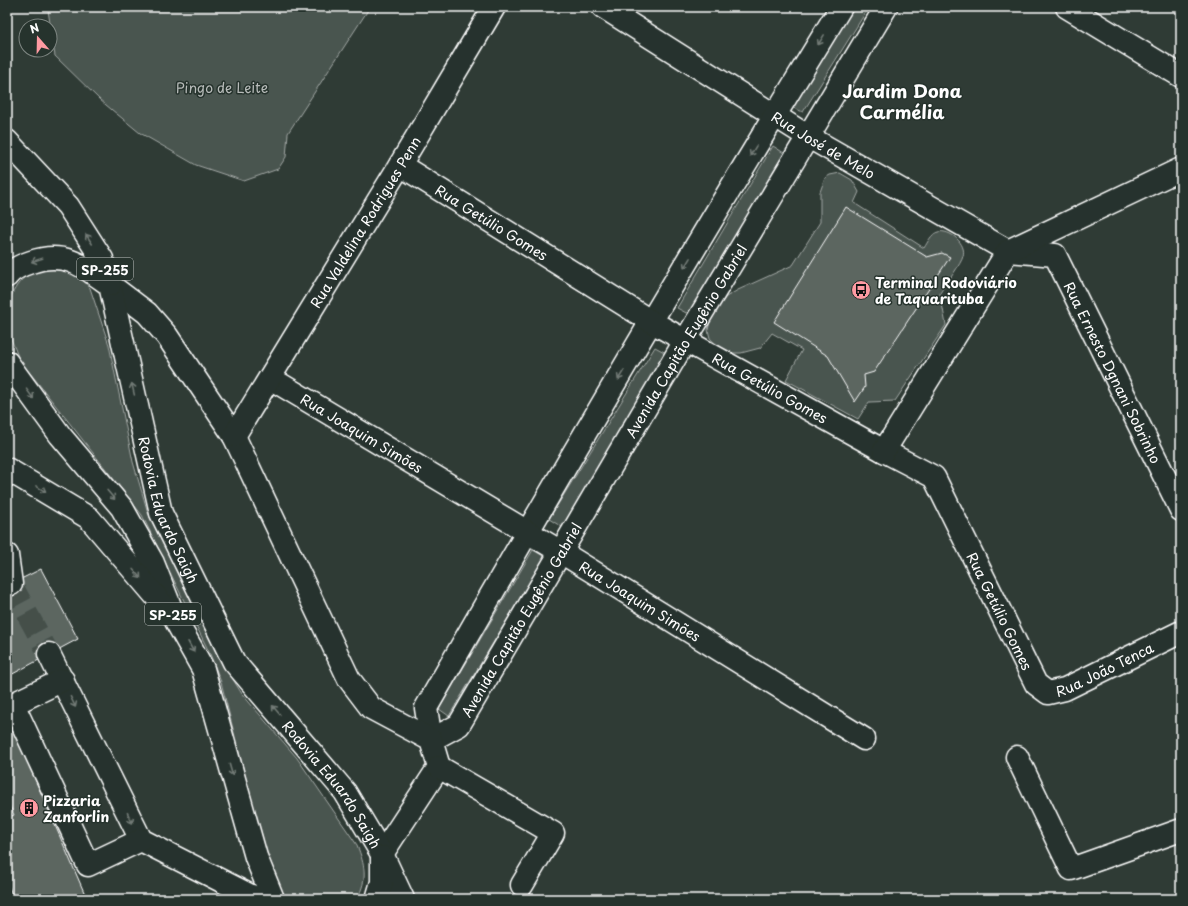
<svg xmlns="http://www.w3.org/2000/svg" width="1188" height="906" viewBox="0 0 1188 906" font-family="'Playpen Sans',sans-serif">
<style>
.green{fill:#4a544f;stroke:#a4aaa7}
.building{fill:#5b6661;stroke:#fff}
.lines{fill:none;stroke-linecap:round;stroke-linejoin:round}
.minor-tunnel{stroke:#444f49;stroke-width:22;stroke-dasharray:22 11;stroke-linecap:butt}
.minor-casing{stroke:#fff;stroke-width:25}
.highway-casing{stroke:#fff;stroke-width:25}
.minor{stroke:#26332d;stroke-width:22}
.highway{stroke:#26332d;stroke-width:22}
.oneway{stroke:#727a76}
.labels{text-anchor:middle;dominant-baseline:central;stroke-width:3;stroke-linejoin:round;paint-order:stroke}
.shield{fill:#26332d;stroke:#bec2c0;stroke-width:1}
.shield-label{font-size:13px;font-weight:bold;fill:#fff}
.park-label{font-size:14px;fill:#b7bbb9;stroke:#26332d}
.street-label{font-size:14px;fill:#fff;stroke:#26332d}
.poi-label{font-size:14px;font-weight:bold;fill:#fff;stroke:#26332d;text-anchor:start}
.district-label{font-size:18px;font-weight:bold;fill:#fff;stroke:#26332d}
</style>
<rect width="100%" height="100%" fill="#2f3b35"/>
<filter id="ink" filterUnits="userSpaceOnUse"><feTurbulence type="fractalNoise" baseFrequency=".025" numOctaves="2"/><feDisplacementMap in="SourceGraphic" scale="8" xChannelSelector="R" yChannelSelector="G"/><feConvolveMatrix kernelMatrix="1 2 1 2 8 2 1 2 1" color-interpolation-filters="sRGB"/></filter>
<g filter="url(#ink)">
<g class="green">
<path d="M58,7H370L288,133L286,157L278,169L244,181L196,165L140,133L100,100L55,56L48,10Z"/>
<path d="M854,7H869L803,112L791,107Z"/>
<path d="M773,146L784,153L690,315L677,308Z"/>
<path d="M840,173L852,180L859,192L854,203L924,248C928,242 931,234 938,232C950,229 967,244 963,256C962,263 945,285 940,293L946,325L895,401L869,402L858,419L786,380L802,350L772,333L760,348L741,353H729L719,348L710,338L708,330L710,321L719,306L726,297L738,290L793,265L820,222V192L825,178L830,175Z"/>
<path d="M51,267L72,271L80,277L90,288L109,345L133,462L148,513L216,652L242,694L297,758L357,845C365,866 368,878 357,899H284L274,874L258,826L221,682L210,654L142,515L19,359C16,351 12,342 9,333C3,314 10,289 25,277C32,272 43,270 51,267Z"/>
<path d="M655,347L668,354L562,527L549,519Z"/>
<path d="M533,550L545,557L449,716L439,709Z"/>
</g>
<g class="building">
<path d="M846,207L927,257L942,253L950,257L874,372L864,375L865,387L855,402L828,356L774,322Z"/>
<path d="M41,569L78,639L7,677V586Z"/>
<path d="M12,726L87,899H14L7,883V818L14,815L7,800V728Z"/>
</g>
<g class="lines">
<path class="minor-tunnel" d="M11,584L49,654"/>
<g class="minor-casing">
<g id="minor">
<path id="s1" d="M603,7L807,136L1008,251L1055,255L1181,510"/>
<path id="s2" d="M841,7C699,238 561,472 426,708L431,740L459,725L685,341L886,7"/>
<path d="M1067,7L1181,76"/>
<path id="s3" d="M400,165L652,322L884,451L934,477L1036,684L1048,693L1065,689L1181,632"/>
<path d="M110,285L147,313L167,336L234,436L349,679L371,708L431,740L439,767L382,854"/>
<path id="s4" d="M270,378L561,552L864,739"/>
<path id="s5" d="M234,436L400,165L494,7"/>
<path d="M884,451L1008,251L1181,169"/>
<path d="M7,555L11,584"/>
<path d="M49,654L141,840L257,899"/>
<path d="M63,680L13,704L88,865L141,840"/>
<path d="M1017,757L1071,869L1181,830"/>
<path d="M439,767L553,833L522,885"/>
</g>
</g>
<g class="highway-casing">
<g id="highway">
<path id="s6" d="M7,141L68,206L102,259L110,285L161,513L234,662L345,792L382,854L403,899"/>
<path d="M7,276C12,269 22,265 31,262C65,250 83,266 110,285"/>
<path d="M7,362L60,435L122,508L153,563L176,621L203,669L256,857L273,899"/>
<path d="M7,469L89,518L165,607"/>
<path d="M377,899L382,882V857"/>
</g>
</g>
<use href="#minor" class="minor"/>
<use href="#highway" class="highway"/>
</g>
<defs><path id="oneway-shaft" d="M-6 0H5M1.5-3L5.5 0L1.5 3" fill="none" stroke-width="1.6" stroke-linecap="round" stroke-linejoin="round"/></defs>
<g class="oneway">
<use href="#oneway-shaft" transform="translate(821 40) rotate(122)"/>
<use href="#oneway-shaft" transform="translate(753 151) rotate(121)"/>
<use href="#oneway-shaft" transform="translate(89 239) rotate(-123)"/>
<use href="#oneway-shaft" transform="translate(37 260) rotate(162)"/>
<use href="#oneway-shaft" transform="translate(687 263) rotate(121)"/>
<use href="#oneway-shaft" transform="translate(621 375) rotate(121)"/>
<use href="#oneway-shaft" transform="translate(133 389) rotate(-103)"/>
<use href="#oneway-shaft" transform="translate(30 394) rotate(54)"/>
<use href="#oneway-shaft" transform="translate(41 489) rotate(31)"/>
<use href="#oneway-shaft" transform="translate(111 495) rotate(50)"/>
<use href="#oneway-shaft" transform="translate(137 574) rotate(50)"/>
<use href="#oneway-shaft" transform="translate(191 647) rotate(61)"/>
<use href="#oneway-shaft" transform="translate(73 702) rotate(64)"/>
<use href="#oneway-shaft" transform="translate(276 710) rotate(-130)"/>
<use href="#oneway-shaft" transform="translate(231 770) rotate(74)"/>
<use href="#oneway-shaft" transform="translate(130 818) rotate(64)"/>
</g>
</g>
<defs>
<g id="bus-disc" transform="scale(1)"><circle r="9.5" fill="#ff9aa2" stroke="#26332d"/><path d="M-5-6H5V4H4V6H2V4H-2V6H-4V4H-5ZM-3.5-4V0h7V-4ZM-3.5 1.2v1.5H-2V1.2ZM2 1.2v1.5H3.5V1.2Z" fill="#111"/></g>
<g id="building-disc" transform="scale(1)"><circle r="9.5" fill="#ff9aa2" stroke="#26332d"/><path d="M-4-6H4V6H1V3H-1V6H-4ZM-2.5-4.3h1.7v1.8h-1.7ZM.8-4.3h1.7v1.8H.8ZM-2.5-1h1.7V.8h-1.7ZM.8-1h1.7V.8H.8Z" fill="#111"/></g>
</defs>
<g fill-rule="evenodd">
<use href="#bus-disc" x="861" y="290"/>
<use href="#building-disc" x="29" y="808"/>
</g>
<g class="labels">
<g class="shield">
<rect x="77" y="258" width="56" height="22" rx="3"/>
<rect x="145" y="603" width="56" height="22" rx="3"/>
</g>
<g class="shield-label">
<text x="105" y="269">SP-255</text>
<text x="173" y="614">SP-255</text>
</g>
<g class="park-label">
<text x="222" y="87">Pingo de Leite</text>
</g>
<g class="street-label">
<text stroke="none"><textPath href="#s1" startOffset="260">Rua José de Melo</textPath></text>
<text stroke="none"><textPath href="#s5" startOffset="251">Rua Valdelina Rodrigues Penn</textPath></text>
<text stroke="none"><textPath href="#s3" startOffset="108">Rua Getúlio Gomes</textPath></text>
<text stroke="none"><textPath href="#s2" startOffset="1325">Avenida Capitão Eugênio Gabriel</textPath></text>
<text stroke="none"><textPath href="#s1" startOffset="651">Rua Ernesto Dgnani Sobrinho</textPath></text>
<text stroke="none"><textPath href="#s3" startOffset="432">Rua Getúlio Gomes</textPath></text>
<text stroke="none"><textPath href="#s4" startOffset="107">Rua Joaquim Simões</textPath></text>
<text stroke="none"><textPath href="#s6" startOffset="412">Rodovia Eduardo Saigh</textPath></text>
<text stroke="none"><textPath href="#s4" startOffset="432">Rua Joaquim Simões</textPath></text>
<text stroke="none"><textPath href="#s3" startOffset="768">Rua Getúlio Gomes</textPath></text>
<text stroke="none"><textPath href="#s2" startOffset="1001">Avenida Capitão Eugênio Gabriel</textPath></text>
<text stroke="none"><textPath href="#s3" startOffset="926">Rua João Tenca</textPath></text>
<text stroke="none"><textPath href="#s6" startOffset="736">Rodovia Eduardo Saigh</textPath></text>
</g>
<g class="poi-label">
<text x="875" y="282">Terminal Rodoviário<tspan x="875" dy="16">de Taquarituba</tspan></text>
<text x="43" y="800">Pizzaria<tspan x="43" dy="16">Zanforlin</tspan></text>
</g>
<g class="district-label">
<text x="902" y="90">Jardim Dona<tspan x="902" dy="21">Carmélia</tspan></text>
</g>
</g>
<rect width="1188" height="906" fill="none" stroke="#26332d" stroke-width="24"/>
<rect x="12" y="12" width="1164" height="882" fill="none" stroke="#fff" stroke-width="1.5" filter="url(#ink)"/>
<g transform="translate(38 38) rotate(340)"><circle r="19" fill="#26332d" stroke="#7d8581"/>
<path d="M0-3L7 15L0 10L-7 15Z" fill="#ff9aa2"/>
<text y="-6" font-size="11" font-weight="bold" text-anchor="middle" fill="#ffffff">N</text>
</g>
</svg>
